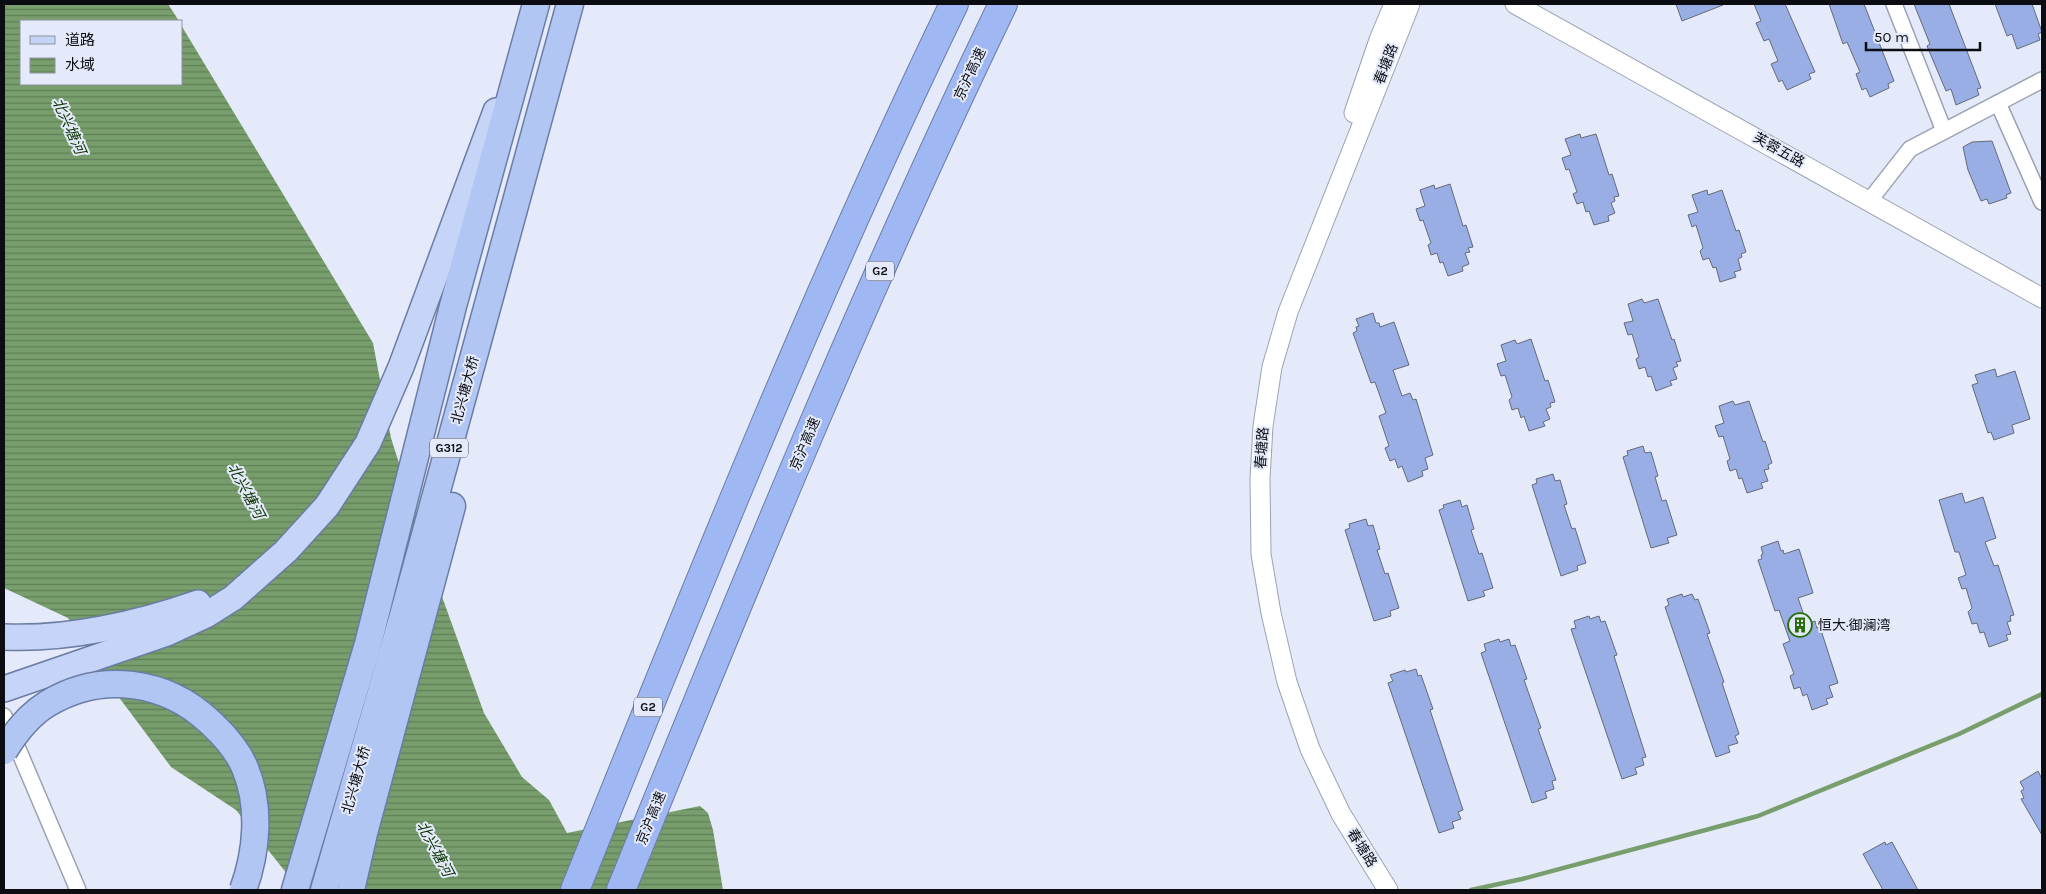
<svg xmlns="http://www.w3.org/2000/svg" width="2046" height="894" viewBox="0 0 2046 894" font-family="Karla,'Noto Sans SC',sans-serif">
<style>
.water{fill:url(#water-rules)}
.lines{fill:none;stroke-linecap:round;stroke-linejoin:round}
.stream{stroke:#779e6c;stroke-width:4.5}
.building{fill:#98aee5;stroke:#656a78}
.minor-casing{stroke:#9ca2b1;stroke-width:18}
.tertiary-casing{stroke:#9ca2b1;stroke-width:21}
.primary-casing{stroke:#6b7ca4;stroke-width:28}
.trunk-casing{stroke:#6b7ca4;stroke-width:29}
.motorway-casing{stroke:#6b7ca4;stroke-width:30}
.minor{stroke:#fff;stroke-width:15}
.tertiary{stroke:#fff;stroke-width:19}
.primary{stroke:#c5d4f7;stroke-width:25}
.trunk{stroke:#b2c6f4;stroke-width:26}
.motorway{stroke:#9fb7f2;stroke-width:28}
.trunk-bridge-casing{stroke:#6b7ca4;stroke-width:29;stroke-linecap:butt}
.trunk-bridge{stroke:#b2c6f4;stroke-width:26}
.labels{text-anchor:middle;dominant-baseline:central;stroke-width:4;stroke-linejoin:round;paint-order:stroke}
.shield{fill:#e4eafa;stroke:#4c4f58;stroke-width:1}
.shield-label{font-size:12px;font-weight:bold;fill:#0b0d12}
.street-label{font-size:14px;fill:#0b0d12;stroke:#e4eafa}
.poi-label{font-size:14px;fill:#0b0d12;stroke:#e4eafa;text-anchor:start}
.water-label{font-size:15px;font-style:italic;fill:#103702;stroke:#e4eafa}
</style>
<defs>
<pattern id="water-rules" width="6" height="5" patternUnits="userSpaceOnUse" patternTransform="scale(1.25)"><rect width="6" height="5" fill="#779e6c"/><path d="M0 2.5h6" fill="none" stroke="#607f57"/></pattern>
</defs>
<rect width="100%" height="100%" fill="#e4eafa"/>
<path class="water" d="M4,4H168L179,21H21V84H181V25L373,343L391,438L436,580L484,713L522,777L549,800L567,833L700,806L708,813L713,830L723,890H300L236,810L171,767L109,684L68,618L4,588Z"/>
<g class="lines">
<path class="stream" d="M1471,890L1522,879L1758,816L1959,734L2042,694"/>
</g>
<g class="building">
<path d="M1676,4H1723V5L1682,21Z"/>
<path d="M1754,4H1785L1815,72L1809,74L1811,79L1787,90L1782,80L1779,82L1771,64L1778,61L1769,39L1764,41L1756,23L1761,21Z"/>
<path d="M1829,4H1864L1894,81L1888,84L1889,88L1870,97L1866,88L1862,90L1856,74L1860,72L1847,42L1843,44Z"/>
<path d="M1914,4H1949L1981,88L1977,89L1979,95L1956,105L1951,89L1946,91L1927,46L1930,44Z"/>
<path d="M1995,4H2032L2042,32L2038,34L2040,40L2017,49L2012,34L2007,36Z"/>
<path d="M1580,134L1581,138L1596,134L1609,175L1612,174L1619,196L1614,197L1615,201L1611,203L1615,213L1608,216L1609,221L1594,225L1589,211L1586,212L1583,202L1577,204L1573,194L1577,192L1569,169L1566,170L1562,158L1571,155L1565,139Z"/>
<path d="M1992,141L2011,193L2006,195L2007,198L1989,204L1987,199L1981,201L1968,170L1963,147L1972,142Z"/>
<path d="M1450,184L1463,226L1466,225L1473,247L1468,248L1470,252L1465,253L1469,264L1462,267L1463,271L1448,276L1443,262L1440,263L1437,253L1431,255L1428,245L1431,243L1423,220L1420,221L1416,209L1425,206L1420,190L1434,185L1435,189Z"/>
<path d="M1707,190L1708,195L1722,190L1736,231L1739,230L1746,252L1741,254L1742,257L1738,259L1741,270L1734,272L1736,277L1720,282L1716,267L1713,268L1709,258L1703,260L1700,251L1703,248L1696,225L1692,227L1688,215L1698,212L1692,195Z"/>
<path d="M1642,299L1644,303L1658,299L1672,340L1674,339L1681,361L1676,362L1678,366L1673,368L1677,379L1670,381L1672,385L1656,391L1651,376L1648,377L1645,367L1639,369L1636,359L1639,357L1632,334L1628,335L1624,323L1633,321L1628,304Z"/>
<path d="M1373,313L1376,323H1379L1380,327L1394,322L1409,365L1393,370L1402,396L1410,393L1413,400L1416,399L1433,455L1425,458L1428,469L1422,471L1423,476L1408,482L1402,466L1398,468L1395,459L1390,461L1385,448L1389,446L1379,416L1386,413L1375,382L1371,383L1353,333L1357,331L1356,327L1359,326L1356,319Z"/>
<path d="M1531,339L1545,381L1548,380L1555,402L1550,403L1551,407L1546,409L1550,419L1543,422L1545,426L1529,431L1524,416L1521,418L1518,408L1512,410L1509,400L1512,397L1505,375L1501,376L1497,364L1506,361L1501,345L1515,340L1517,344Z"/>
<path d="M1995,369L1997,377L2015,371L2030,419L2012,425L2014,433L1994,440L1991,432L1988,433L1972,385L1978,383L1975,375Z"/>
<path d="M1733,401L1735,405L1749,401L1763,442L1765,441L1772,463L1768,465L1769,469L1764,470L1768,481L1761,483L1763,488L1747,493L1742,478L1739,479L1736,469L1730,471L1727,461L1730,459L1723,436L1719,437L1715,426L1724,423L1719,406Z"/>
<path d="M1643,446L1645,453L1651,452L1658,476L1655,477L1662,501L1666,500L1677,535L1667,538L1669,543L1651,548L1623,457L1628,455L1627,451Z"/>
<path d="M1553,474L1555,481L1560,480L1567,504L1564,505L1572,529L1575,528L1586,563L1577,566L1578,570L1561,576L1532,485L1537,483L1536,479Z"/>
<path d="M1962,493L1965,503L1983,497L1996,538L1985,542L1994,566L1998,565L2014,615L2010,616L2011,621L2007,622L2011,634L2006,635L2008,640L1989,647L1984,632L1980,633L1977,623L1972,624L1968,612L1972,608L1966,588L1962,589L1958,578L1966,575L1959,552H1955L1939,500Z"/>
<path d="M1460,500L1462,507L1467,505L1474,529L1471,530L1479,554L1482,553L1493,588L1483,591L1485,596L1468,601L1439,510L1444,508L1443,505Z"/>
<path d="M1366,519L1368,526L1373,525L1380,549L1377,550L1385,574L1388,573L1399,608L1390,611L1391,616L1374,621L1345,530L1350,528L1349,524Z"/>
<path d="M1778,541L1781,551L1783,550L1784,554L1799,549L1813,593L1798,598L1807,624L1815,621L1817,628L1820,627L1838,683L1829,686L1833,697L1826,699L1828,704L1812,710L1807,694L1803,696L1800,687L1794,689L1790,676L1794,674L1783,644L1790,641L1779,610L1775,611L1758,560L1762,559L1761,555L1763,554L1761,547Z"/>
<path d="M1682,594L1683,597L1692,594L1695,600L1698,599L1710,633L1707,634L1724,682L1722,683L1739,734L1735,736L1738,743L1728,746L1730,752L1716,757L1665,607L1669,605L1667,599Z"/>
<path d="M1589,616L1590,619L1599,616L1601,622L1605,621L1617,655L1614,656L1646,757L1642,758L1644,765L1635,768L1637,774L1622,779L1571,629L1576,628L1574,621Z"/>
<path d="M1499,639L1500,642L1509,639L1511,646L1515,645L1527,679L1524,680L1541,728L1538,729L1556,780L1552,781L1554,789L1545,792L1547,798L1532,803L1481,653L1486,651L1484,644Z"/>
<path d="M1416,669L1418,676L1421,675L1433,709L1430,710L1463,810L1458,812L1461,819L1452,822L1454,828L1439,833L1388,683L1393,681L1390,675L1405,670L1406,672Z"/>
<path d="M2038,771L2042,779V835L2021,799L2024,798L2021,791L2024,789L2020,782Z"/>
<path d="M1885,842L1886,845L1892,842L1918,890H1883L1863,854Z"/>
</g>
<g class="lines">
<g class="minor-casing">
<g id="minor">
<path d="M1894,4L1944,131"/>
<path d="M1998,103L2042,202"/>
<path d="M1870,200L1910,149L2042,80"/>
<path d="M4,716L78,890"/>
</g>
</g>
<g class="tertiary-casing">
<g id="tertiary">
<path d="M1515,4L2042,298"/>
<path d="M1354,113L1379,40L1394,4"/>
<path d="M1388,890L1341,814L1310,749L1287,682L1271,613L1261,554L1260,479L1263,426L1272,367L1288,312L1410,4"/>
</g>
</g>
<g class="primary-casing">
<g id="primary">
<path d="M4,637C67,640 138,624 198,603"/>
<path d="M4,689L167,633L206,615L233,598L286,551L327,506L368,443L401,367L496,111"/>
</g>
</g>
<g class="trunk-casing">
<g id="trunk">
<path d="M295,890L368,644L453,306L536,4"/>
<path d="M324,890L402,619L570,4"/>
<path d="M351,890L364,833L452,506"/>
</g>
</g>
<g class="motorway-casing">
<g id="motorway">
<path d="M575,890C695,592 814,293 954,4"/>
<path d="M621,890C742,592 863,294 1003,4"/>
</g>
</g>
<use href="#minor" class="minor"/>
<use href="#tertiary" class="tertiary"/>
<use href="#primary" class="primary"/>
<use href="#trunk" class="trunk"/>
<use href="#motorway" class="motorway"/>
<g class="trunk-bridge-casing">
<path id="trunk-bridge" d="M4,751C15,733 29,715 47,704C101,671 166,680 211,723C224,735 238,751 245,768C261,806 257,852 243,890"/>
</g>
<use href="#trunk-bridge" class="trunk-bridge"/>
</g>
<defs>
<g id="building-ring" transform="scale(1.25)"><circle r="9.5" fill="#e4eafa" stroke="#276d08" stroke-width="1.5"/><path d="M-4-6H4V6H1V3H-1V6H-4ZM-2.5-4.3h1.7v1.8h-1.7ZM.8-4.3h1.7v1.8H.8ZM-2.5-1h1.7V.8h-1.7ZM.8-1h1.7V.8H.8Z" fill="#276d08"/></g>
</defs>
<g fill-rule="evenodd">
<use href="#building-ring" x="1800" y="625"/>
</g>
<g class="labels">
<g class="shield">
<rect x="866" y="261.5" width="28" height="19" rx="4"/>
<rect x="430" y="438.5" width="38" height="19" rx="4"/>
<rect x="634" y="697.5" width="28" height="19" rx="4"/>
</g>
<g class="shield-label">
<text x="880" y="271">G2</text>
<text x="449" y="448">G312</text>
<text x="648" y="707">G2</text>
</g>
<g class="street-label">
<text transform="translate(1386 64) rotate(-69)">春塘路</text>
<text transform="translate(970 74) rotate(-65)">京沪高速</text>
<text transform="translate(1779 150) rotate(29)">芙蓉五路</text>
<text transform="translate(465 390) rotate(-75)">北兴塘大桥</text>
<text transform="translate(805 444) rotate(-67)">京沪高速</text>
<text transform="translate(1262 448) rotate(-86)">春塘路</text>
<text transform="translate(356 780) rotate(-74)">北兴塘大桥</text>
<text transform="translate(651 818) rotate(-68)">京沪高速</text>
<text transform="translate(1362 848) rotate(58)">春塘路</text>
</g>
<g class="poi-label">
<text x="1818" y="625">恒大·御澜湾</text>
</g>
<g class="water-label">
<text transform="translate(69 126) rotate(66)">北兴塘河</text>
<text transform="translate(246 491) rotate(62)">北兴塘河</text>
<text transform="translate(435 849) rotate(62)">北兴塘河</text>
</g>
</g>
<rect width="2046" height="894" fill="none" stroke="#0b0d12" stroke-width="10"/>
<rect x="20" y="20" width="162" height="65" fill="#e4eafa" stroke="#8d929d"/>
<rect x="30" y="36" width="25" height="8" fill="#c5d4f7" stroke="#8d929d"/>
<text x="65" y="45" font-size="15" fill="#0b0d12">道路</text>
<rect x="30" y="58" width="25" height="15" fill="url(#water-rules)" stroke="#8d929d"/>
<text x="65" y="70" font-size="15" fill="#0b0d12">水域</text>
<path d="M1866 42v8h114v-8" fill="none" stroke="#0b0d12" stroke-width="2.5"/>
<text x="1874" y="42" font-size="15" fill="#0b0d12" stroke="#e4eafa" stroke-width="4" paint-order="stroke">50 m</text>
</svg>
